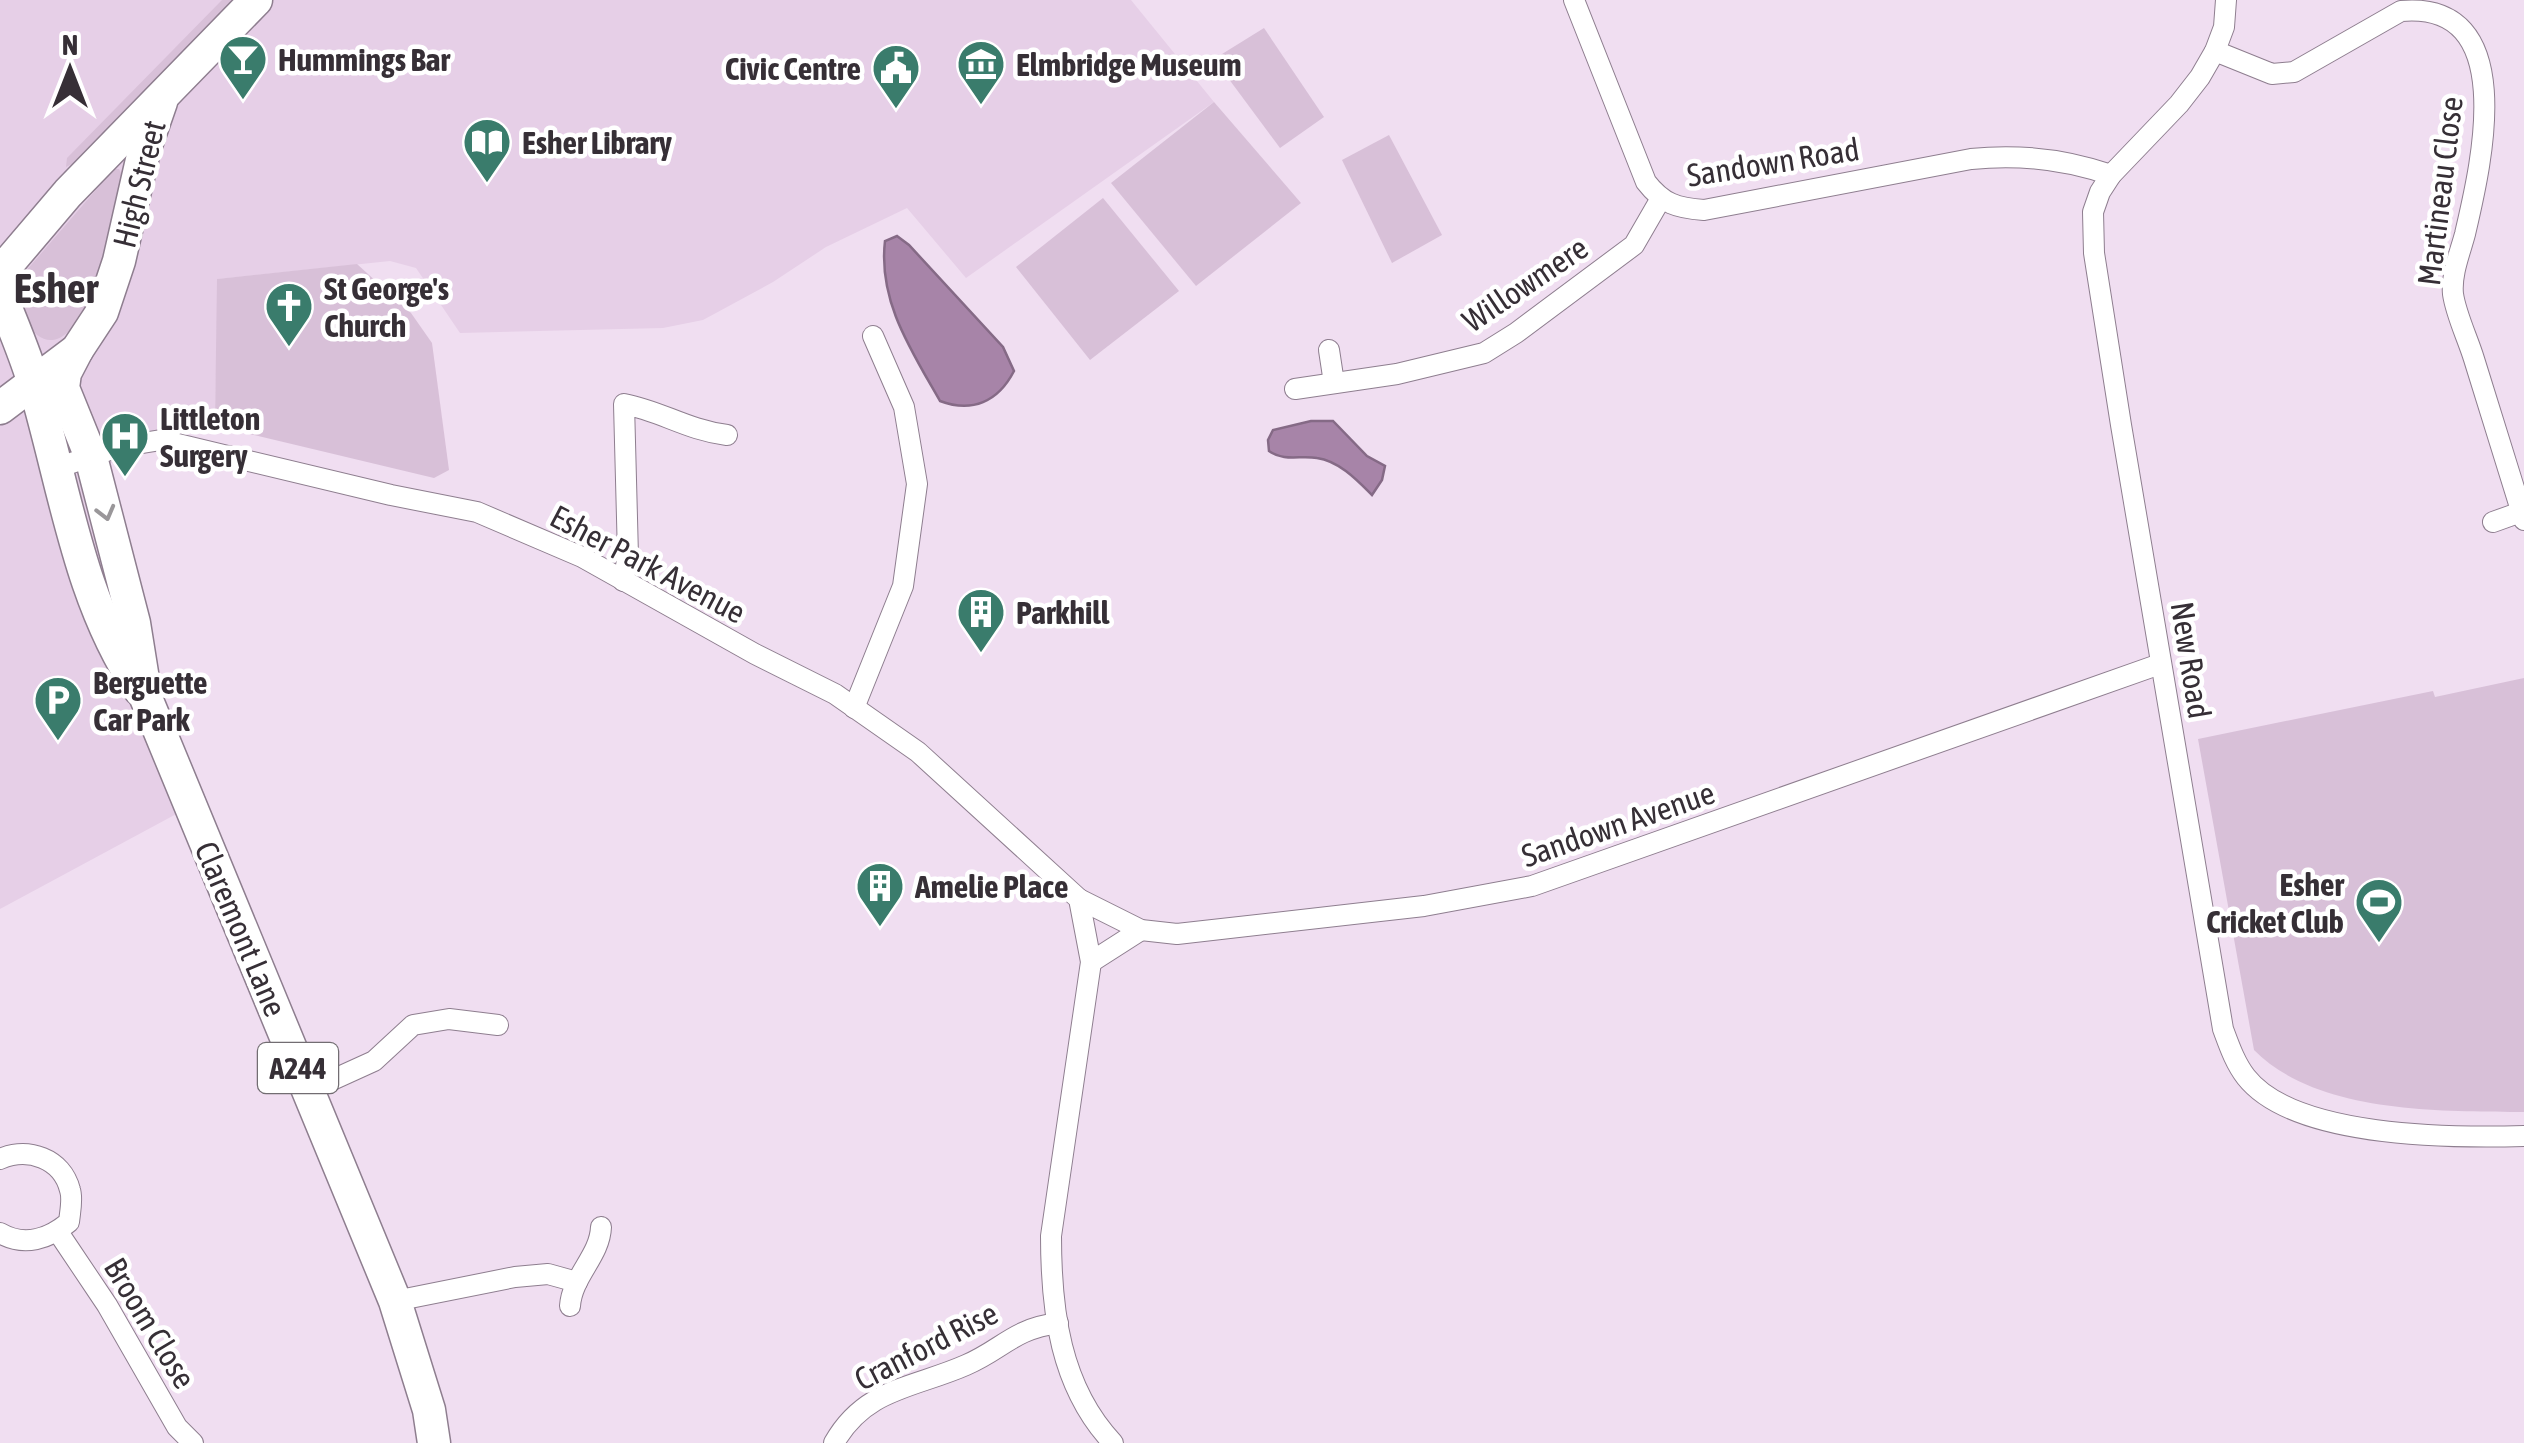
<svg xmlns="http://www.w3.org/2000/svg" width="2524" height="1443" viewBox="0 0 2524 1443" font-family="'Asap Condensed',sans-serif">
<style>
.built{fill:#e6cfe7}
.green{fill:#d8c0d8}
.water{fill:#a784a8;stroke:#856a86;stroke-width:2.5}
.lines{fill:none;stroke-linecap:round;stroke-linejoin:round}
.street-casing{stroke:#8e7e8f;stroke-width:22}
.primary-casing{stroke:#8e7e8f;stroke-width:35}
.street{stroke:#fff;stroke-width:20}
.primary{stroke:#fff;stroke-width:32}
.oneway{stroke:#9a979a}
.labels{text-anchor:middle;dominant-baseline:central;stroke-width:9;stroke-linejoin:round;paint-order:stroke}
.shield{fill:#fff;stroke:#726d72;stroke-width:2.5}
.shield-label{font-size:30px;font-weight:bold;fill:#362f36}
.poi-label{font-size:32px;font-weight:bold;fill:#362f36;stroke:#fff;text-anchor:start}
.street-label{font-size:32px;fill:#362f36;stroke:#fff}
.district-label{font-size:42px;font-weight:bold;fill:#362f36;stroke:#fff}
</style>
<rect width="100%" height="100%" fill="#f0def1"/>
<path class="built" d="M0,0H1131L1214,102L966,278L907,208L826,247L773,282L703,320L663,328L460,333L416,268L390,261L218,279L215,420L159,447L103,466L160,691L206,798L0,909Z"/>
<g class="green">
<path d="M222,0H233L76,162L66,167L67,158Z"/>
<path d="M1264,28L1324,117L1280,148L1214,59Z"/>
<path d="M1214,102L1301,203L1196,286L1111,183Z"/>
<path d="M1389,135L1442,235L1392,263L1342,160Z"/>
<path d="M114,169H119L123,177C113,217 97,301 70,330C39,363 11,307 19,279Z"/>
<path d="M1103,198L1179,291L1090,360L1016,267Z"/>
<path d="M357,264L411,313L432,343L449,470L434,478L220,427L215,420L217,279Z"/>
<path d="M2524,678V1112C2440,1111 2317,1114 2254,1050L2198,739L2433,691L2435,697Z"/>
</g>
<g class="water">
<path d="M897,236L909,245L1003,347L1014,371C998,402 972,413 940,401C911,350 878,301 885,241Z"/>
<path d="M1311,421H1333L1367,456L1385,466L1382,480L1372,495C1357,480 1339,461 1317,458C1300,455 1285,462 1269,451L1268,440L1273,430Z"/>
</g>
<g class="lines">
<g class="street-casing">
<g id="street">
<path d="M1574,0L1646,182C1663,204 1677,208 1704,210L1971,159C2019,154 2065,159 2111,175"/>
<path d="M2226,0L2224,27L2215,51L2200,77L2179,104L2111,175L2100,192L2093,212L2094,253L2121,425L2223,1029C2229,1045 2235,1063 2246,1077C2294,1138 2452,1138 2524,1136"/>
<path d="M2215,51L2272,74L2294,72L2401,11C2522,0 2480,169 2465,234C2460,253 2451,274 2453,294C2456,315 2468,339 2474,359C2491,413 2507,466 2524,520"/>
<path d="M1329,350L1334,383"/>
<path d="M1295,389L1397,374L1484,353L1516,333L1634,245L1660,200"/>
<path d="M57,468L118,447L161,440L391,495L477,512L582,557L755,654L835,694L918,752L1079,899L1091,962L1051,1236C1051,1310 1060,1387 1113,1443"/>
<path d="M2493,522L2521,512"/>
<path d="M623,581L628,556L624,404C661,411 687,430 727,435"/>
<path d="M854,708L903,586L917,484L904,407L873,336"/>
<path d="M1079,899L1141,930L1177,934L1424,906L1532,886L2160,664"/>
<path d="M1091,962L1141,930"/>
<path d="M308,1091L374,1061L413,1025L449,1019L498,1025"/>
<path d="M0,1159C28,1147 62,1158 70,1190C73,1199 70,1212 69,1222C49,1239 24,1247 0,1233"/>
<path d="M58,1232L107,1305L177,1427L193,1443"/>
<path d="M395,1301L515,1277L548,1274L577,1282"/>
<path d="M570,1306C572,1276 600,1256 601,1227"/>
<path d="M834,1443C865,1388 914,1388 966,1365C1003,1349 1013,1329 1058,1323"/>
</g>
</g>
<g class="primary-casing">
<g id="primary">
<path d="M0,273L68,193L256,0"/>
<path d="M0,293C12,324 26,355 35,387C65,489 79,600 140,690"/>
<path d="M77,350L65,373L63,388L91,457L134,623L146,698L395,1301L429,1410L434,1443"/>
<path d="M0,408L77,350L102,312L119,261L144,151L161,102"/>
</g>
</g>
<use href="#street" class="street"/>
<use href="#primary" class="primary"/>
</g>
<defs><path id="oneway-chevron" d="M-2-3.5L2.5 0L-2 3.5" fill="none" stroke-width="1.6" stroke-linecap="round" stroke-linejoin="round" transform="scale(2.5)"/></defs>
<use class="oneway" href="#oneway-chevron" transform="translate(106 513) rotate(75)"/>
<defs>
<g id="bar-pin" transform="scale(2.5)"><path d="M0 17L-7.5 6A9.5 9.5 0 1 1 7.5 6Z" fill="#3a7c6c" stroke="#fff"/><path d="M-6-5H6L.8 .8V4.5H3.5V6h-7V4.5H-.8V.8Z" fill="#fff"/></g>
<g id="museum-pin" transform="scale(2.5)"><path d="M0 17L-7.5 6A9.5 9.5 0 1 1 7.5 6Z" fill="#3a7c6c" stroke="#fff"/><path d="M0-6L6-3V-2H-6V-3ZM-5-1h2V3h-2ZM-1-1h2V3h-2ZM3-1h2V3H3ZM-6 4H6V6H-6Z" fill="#fff"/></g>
<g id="civic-pin" transform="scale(2.5)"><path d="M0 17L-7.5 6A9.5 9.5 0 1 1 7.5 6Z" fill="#3a7c6c" stroke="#fff"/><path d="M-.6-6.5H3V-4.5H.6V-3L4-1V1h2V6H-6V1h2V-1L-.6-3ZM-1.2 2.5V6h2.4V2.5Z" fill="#fff"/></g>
<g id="library-pin" transform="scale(2.5)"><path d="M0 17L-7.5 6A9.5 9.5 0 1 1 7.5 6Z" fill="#3a7c6c" stroke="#fff"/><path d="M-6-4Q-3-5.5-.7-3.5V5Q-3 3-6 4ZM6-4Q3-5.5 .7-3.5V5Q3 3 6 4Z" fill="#fff"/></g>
<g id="church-pin" transform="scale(2.5)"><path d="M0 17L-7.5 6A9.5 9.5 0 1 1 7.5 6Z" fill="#3a7c6c" stroke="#fff"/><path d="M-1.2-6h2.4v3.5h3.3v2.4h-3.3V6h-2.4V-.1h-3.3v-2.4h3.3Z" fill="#fff"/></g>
<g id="hospital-pin" transform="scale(2.5)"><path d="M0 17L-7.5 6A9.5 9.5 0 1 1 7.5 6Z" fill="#3a7c6c" stroke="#fff"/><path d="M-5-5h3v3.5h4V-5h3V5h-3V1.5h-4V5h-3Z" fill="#fff"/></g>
<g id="building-pin" transform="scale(2.5)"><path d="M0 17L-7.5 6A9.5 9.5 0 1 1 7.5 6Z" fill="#3a7c6c" stroke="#fff"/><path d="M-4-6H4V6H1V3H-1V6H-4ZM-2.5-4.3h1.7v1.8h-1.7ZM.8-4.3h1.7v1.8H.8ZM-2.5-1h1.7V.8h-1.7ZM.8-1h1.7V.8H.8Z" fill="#fff"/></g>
<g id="parking-pin" transform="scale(2.5)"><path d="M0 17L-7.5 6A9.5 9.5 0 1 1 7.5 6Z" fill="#3a7c6c" stroke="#fff"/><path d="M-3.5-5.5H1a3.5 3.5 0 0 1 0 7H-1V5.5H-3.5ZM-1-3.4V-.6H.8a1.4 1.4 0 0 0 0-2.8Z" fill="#fff"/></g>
<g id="stadium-pin" transform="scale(2.5)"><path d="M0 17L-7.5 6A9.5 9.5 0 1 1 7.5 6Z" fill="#3a7c6c" stroke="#fff"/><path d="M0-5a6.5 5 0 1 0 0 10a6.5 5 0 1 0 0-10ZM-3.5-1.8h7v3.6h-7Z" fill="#fff"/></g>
</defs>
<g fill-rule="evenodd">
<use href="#bar-pin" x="243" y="59"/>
<use href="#museum-pin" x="981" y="64"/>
<use href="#civic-pin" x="896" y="68"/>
<use href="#library-pin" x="487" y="142"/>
<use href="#church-pin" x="289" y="306"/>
<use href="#hospital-pin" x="125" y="436"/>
<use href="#building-pin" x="981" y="612"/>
<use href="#parking-pin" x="58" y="700"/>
<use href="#building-pin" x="880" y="886"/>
<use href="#stadium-pin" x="2379" y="902"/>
</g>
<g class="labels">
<rect class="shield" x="258" y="1043" width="80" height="50" rx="8"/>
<g class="shield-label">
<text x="298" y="1068">A244</text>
</g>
<g class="poi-label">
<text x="278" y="59">Hummings Bar</text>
<text x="1016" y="64">Elmbridge Museum</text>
<text x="861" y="68" text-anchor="end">Civic Centre</text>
<text x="522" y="142">Esher Library</text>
<text x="324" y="288">St George's<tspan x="324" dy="37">Church</tspan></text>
<text x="160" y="418">Littleton<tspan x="160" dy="37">Surgery</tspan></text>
<text x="1016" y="612">Parkhill</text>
<text x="93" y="682">Berguette<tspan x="93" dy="37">Car Park</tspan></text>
<text x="2344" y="884" text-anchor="end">Esher<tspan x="2344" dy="37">Cricket Club</tspan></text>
<text x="915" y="886">Amelie Place</text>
</g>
<g class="street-label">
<text transform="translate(1773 162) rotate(-9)">Sandown Road</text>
<text transform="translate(139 184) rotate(-76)">High Street</text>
<text transform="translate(2440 191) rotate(-83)">Martineau Close</text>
<text transform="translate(1525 284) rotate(-34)">Willowmere</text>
<text transform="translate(648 564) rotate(28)">Esher Park Avenue</text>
<text transform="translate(2191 660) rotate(81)">New Road</text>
<text transform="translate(1618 824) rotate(-19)">Sandown Avenue</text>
<text transform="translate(241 929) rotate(67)">Claremont Lane</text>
<text transform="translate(150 1323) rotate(59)">Broom Close</text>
<text transform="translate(926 1346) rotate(-27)">Cranford Rise</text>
</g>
<g class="district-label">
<text x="56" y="288">Esher</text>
</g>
</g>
<g transform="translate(70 70)" stroke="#ffffff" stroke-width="8" paint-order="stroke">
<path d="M0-8L18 38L0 25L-18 38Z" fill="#362f36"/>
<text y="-15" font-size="28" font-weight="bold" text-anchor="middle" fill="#362f36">N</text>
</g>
</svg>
